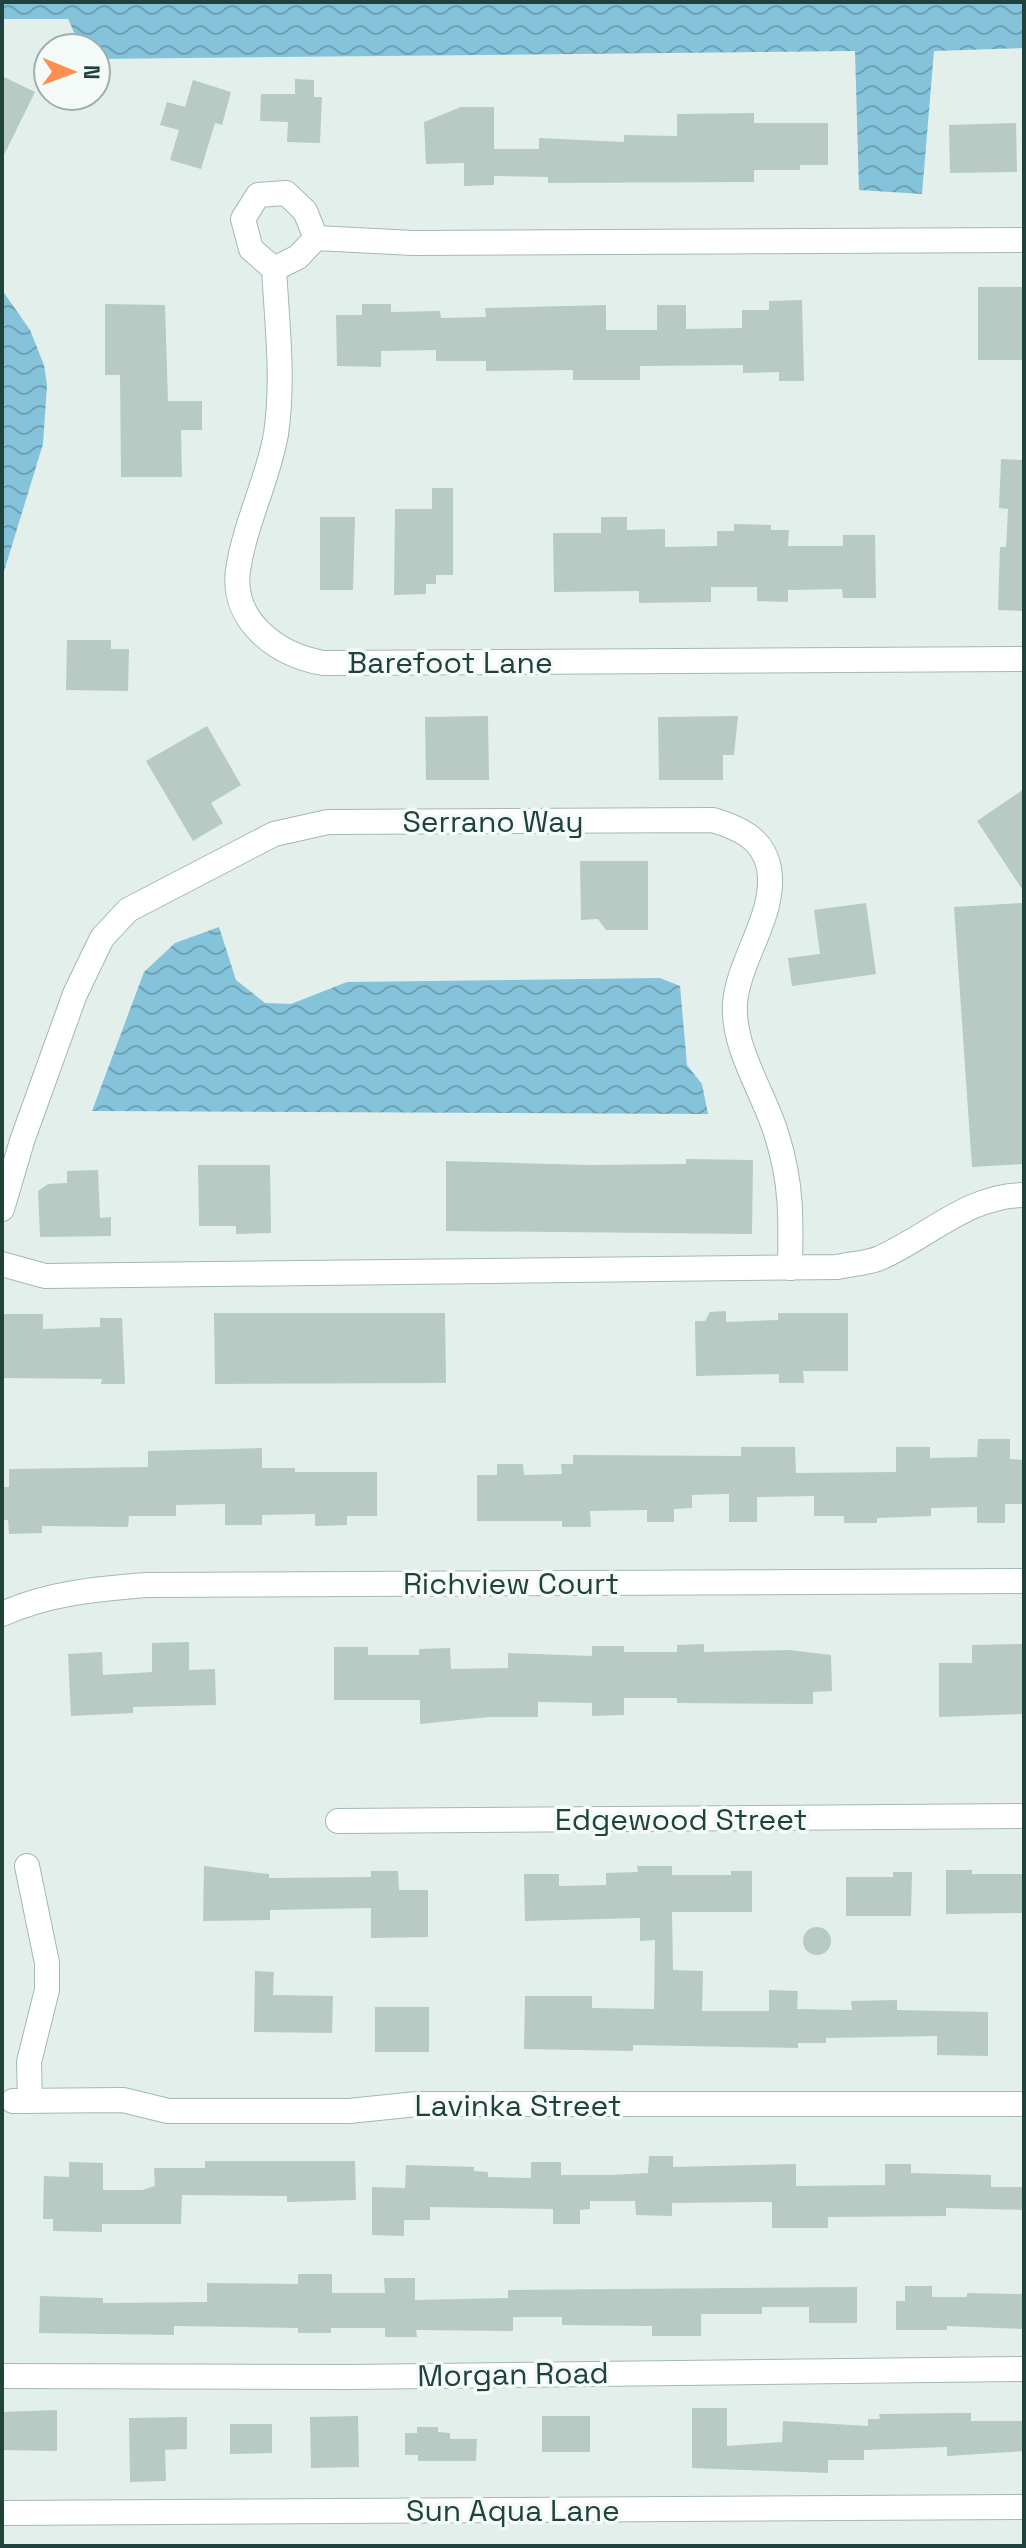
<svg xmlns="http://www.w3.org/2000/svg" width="1026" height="2548" viewBox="0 0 1026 2548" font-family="'Space Grotesk',sans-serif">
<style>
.water{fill:url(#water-waves)}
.building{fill:#b8cac4}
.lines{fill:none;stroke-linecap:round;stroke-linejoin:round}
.minor-casing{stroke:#a5b8b3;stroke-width:26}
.minor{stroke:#fff;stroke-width:24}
.labels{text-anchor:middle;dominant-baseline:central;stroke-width:7;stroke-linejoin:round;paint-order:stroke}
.street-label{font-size:30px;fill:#20423d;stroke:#f4faf8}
</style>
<defs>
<pattern id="water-waves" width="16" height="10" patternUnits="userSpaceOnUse" patternTransform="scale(2)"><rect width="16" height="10" fill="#85c3da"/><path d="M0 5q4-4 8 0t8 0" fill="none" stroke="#6ca0b2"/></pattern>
</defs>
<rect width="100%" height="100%" fill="#e3efeb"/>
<g class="water">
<path d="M2,2H1024V48L934,51L922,194L859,190L855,51L96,59V48H81L68,19H2Z"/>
<path d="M2,290L30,330L44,365L47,385L43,444L2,578Z"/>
<path d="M219,927L236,980L265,1003L291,1004L347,982L660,978L680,986L687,1065L702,1084L708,1114L92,1111L144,972L175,943Z"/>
</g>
<g class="building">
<path d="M2,76L35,92L2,159Z"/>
<path d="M295,79L314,80V97H322L320,143L287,142L288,122L260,121L261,94H295Z"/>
<path d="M193,80L231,92L222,125L215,123L201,169L170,160L179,130L160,125L167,102L185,107Z"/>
<path d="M461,107H494V149H539V138L624,142V135L677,136V114L754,113V123H828V165H800V170H754V182L548,183V177L494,176V185L464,186V163L426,164L424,122Z"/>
<path d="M1016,123L1017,172L950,173L949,125Z"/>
<rect x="978" y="287" width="46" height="73"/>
<path d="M802,300L804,381H779V372L743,373V365L640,366V380H573V370L486,371V361H436V350L381,351V367L337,366L336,315H362V304H391V312L440,311L441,318L486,317L485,308L606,305V330H657V305H686V329L742,328V310H769V301Z"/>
<path d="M105,304L165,305L168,401H202V430H181L182,477H121L120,375H105Z"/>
<path d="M1001,459L1024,460V611L998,610L1000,547H1006L1008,509L999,508Z"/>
<path d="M432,488H453V575H436V584H426V594L394,595L395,509H432Z"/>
<path d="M320,517H355L353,590H320Z"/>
<path d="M601,517H627V530L665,529V547L717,546V531H734V524L771,525V530H789L788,546H843V535H875L876,598H843L842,589L788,590V602L757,601V587H711V602L639,603V591L554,592L553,533H601Z"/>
<path d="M67,640H111V649H129L128,691L66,690Z"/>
<path d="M488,716L489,780H426L425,717Z"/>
<path d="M738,716L734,755H723V780H659L658,717Z"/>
<path d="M207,726L241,785L211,803L223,823L193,841L146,761Z"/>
<path d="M1024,789V892L977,821Z"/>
<path d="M580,861H648V930H606L598,919L581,920Z"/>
<path d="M866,903L876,974L792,986L788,958L820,954L814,910Z"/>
<path d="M1022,903L1024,1164L972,1167L954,907Z"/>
<path d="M686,1159L753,1160L752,1234L446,1231V1161L587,1165L686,1164Z"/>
<path d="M198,1165H270L271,1233L236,1234V1226H199Z"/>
<path d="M98,1170L100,1218L111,1217V1236L40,1237L38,1191L48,1184L67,1183V1171Z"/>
<path d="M726,1311V1322L778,1320V1313H848V1371H803L804,1383H779V1374L696,1376L695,1321H705L710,1312Z"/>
<path d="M214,1313H445L446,1383L215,1384Z"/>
<path d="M2,1314H43V1329L100,1327V1318H122L125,1384H101L102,1379L2,1378Z"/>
<path d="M978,1439H1010V1459L1024,1460V1504H1005V1523H977V1507L931,1508V1516L877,1518V1523H844V1516H814V1496L757,1497V1522H729V1494L692,1495V1508L674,1509V1522H647V1510L590,1511L591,1527H562V1521H477V1475H497V1464H523L524,1475L562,1474L561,1464H573V1455L741,1456V1447H795L796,1473L896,1472V1447H930V1458L977,1457Z"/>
<path d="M262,1448V1468H295V1472H377V1516H347V1525L315,1526V1514L262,1515V1525H225V1504L176,1505V1516H129L128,1527L42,1526V1533L9,1534L8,1520H2V1487H9V1469L148,1467V1451Z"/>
<path d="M189,1642V1670L215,1669L216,1705L133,1707V1713L71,1716L68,1654L102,1652L103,1675L152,1672V1643Z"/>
<path d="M704,1644V1652L789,1650L831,1655L832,1691L813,1692V1704L677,1703V1698H624V1715L592,1716V1703L538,1702V1717H489L420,1724V1700H334V1647H368V1655H419V1649L450,1648L451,1669L508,1668V1653L592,1656V1646H624V1652H677V1645Z"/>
<path d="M1024,1644V1714L939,1717V1663H972V1645Z"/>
<path d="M204,1866L269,1874V1878L371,1877V1871H398L399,1890H428V1937L371,1938V1908L270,1910V1920L203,1921Z"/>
<path d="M637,1866H672V1875H731V1871H752V1912H672L673,1970L703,1971L702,2011H769V1990L798,1991L797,2009L852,2010L851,2001L897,2000V2010L988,2012V2056L937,2055V2036L826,2038V2043H798V2048L633,2045V2051L524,2049L525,1996H592V2008L654,2009L655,1940L640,1941V1918L525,1921L524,1874H559V1886L606,1885V1873L638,1872Z"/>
<path d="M946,1870H972V1874H1024V1913L946,1914Z"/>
<path d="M893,1872H912L911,1916H846V1877H893Z"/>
<circle cx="817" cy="1941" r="14"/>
<path d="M255,1971L274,1972L273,1995L333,1996L332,2033L254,2032Z"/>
<rect x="375" y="2007" width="54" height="45"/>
<path d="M649,2156H673V2167L796,2164V2186L885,2185V2164H911V2173L991,2175V2187H1024V2210L946,2208V2216L828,2217V2228H772V2202L672,2203V2216L636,2215L635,2201H590V2209L580,2210V2224H553V2209L430,2207V2220H404V2236L372,2235V2187L405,2188L406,2165L474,2167V2171L488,2172V2177L531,2178V2162H561V2175H610L648,2173Z"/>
<path d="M205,2161H355L356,2200L287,2202V2196L182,2195L181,2224H102V2232L53,2231V2219H43L44,2176L69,2177V2162L103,2163V2190H142L155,2186L154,2168H205Z"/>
<path d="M298,2274H332V2293H385L384,2278H415V2300L508,2298V2290L857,2287V2323H809V2307H762V2314H701V2336H652V2326L562,2325V2317H513V2331L416,2330L417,2337H385V2328H331V2333H298V2328L174,2326V2335L39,2333L40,2296L103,2298V2303L207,2302V2283L298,2284Z"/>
<path d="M905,2286H932V2297H967V2293L1024,2294V2329L947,2326V2330H896V2301H905Z"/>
<path d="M692,2408H727V2446L782,2442L783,2421L868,2426V2419H880L879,2414L956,2413H971V2421H1024V2451L947,2456V2447L864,2450V2460H828V2473L692,2468Z"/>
<path d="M57,2410V2451L2,2450V2412Z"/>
<path d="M358,2416L359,2467L311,2468L310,2417Z"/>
<rect x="542" y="2416" width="48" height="36"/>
<path d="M187,2417V2449L165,2450L166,2481L130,2482L129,2418Z"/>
<path d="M230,2424H272V2453L230,2454Z"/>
<path d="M417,2427H438V2432L450,2433V2439H477L476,2461H418V2455H405V2433H417Z"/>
</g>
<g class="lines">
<g class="minor-casing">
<g id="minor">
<path d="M316,238L305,211L286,193L258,195L243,219L251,249L274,269C277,323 284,380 276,434C268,480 245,523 238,570C231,622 278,655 323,663L1024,659"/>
<path d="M274,269L298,257L316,238L413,243L1024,240"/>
<path d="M2,1209L22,1141L75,994L102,938L128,910L274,834L328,822L713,820C739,828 763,838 769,868C777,914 739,958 735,1003C732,1049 765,1094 777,1136C792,1184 791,1219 790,1268"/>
<path d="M2,1264L45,1276L837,1267C851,1264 868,1263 880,1258C929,1236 969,1195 1024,1195"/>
<path d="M2,1614C49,1593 96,1589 146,1585L1024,1581"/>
<path d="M338,1821L1024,1816"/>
<path d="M27,1866L47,1963V1990L29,2062L30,2101"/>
<path d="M13,2101L123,2100L168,2111H349L417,2104H1024"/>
<path d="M2,2376L349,2377L1024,2369"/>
<path d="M2,2513L1024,2507"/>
</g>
</g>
<use href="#minor" class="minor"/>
</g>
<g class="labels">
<g class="street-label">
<text x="450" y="662">Barefoot Lane</text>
<text x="493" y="821">Serrano Way</text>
<text x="511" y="1583">Richview Court</text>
<text x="681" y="1819">Edgewood Street</text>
<text x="518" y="2105">Lavinka Street</text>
<text transform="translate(513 2374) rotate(-1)">Morgan Road</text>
<text x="513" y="2510">Sun Aqua Lane</text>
</g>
</g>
<rect width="1026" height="2548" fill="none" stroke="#20423d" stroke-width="8"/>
<g transform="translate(72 72) rotate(91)"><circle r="38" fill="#f4faf8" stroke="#9fb0ad" stroke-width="2"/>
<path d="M0-6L14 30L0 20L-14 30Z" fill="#ff8f51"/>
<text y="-12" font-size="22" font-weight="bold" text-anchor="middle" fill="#20423d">N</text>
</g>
</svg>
